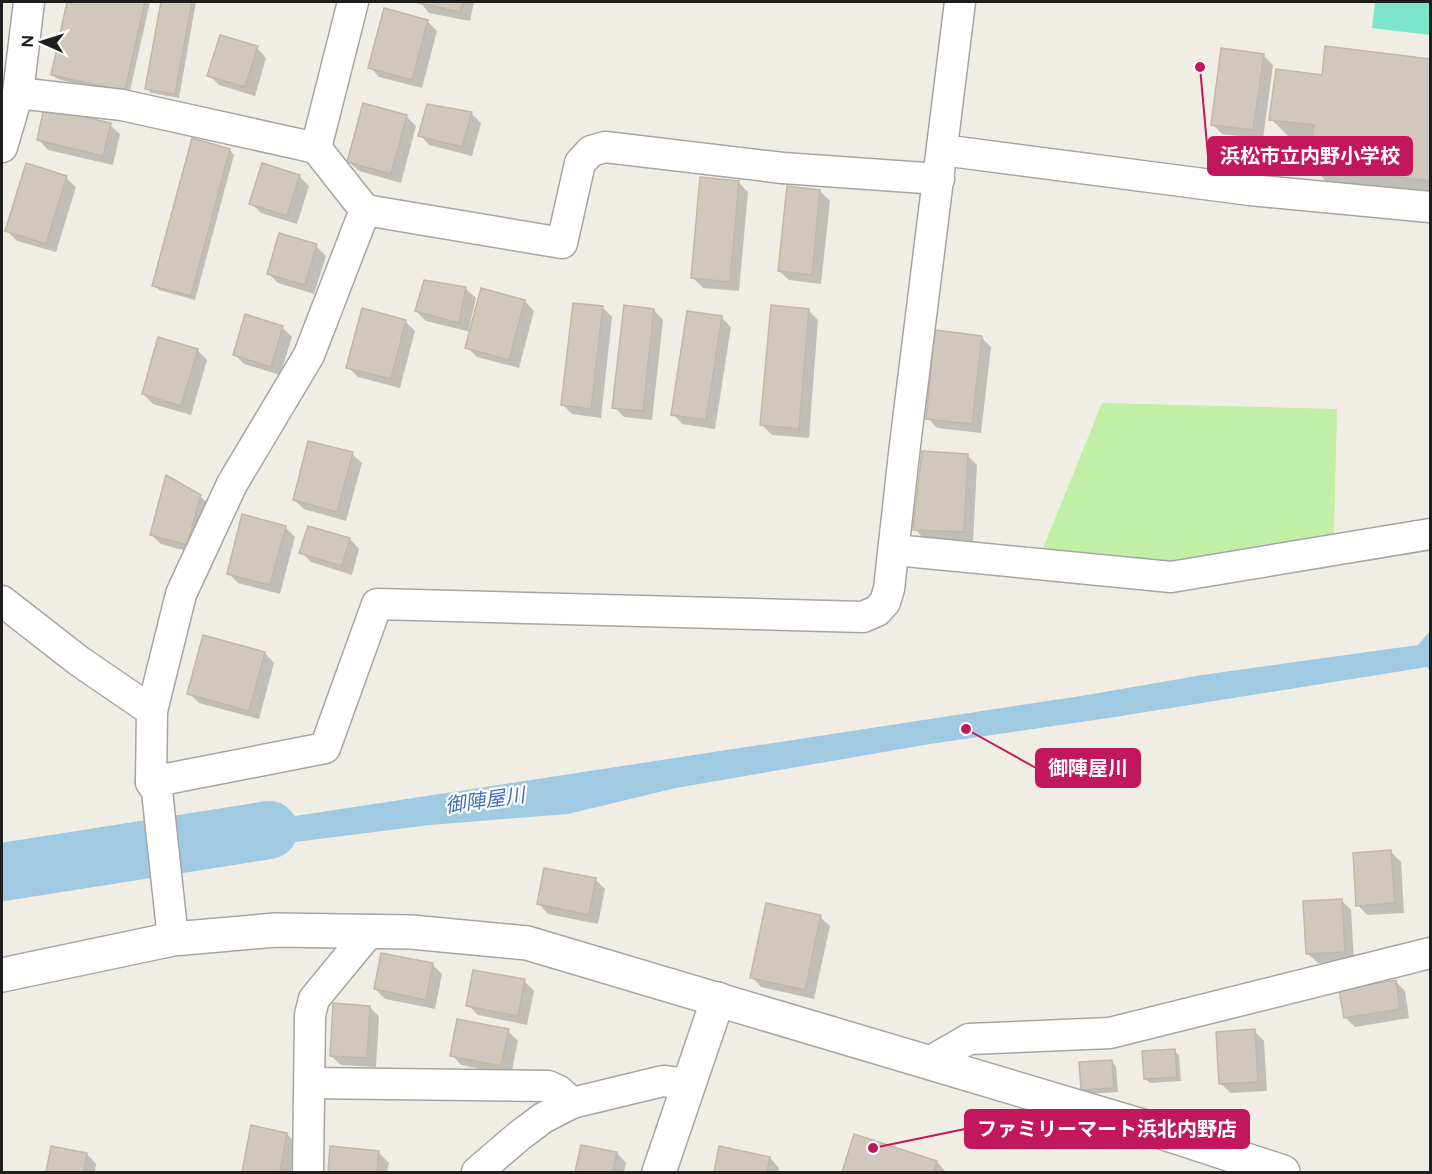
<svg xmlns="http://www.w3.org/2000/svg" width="1432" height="1174" viewBox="0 0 1432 1174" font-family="Figtree,'Noto Sans JP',sans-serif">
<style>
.grass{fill:#c0efa5}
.pitch{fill:#7be6ca}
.water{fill:#a0cae2}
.shadow{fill:#0003}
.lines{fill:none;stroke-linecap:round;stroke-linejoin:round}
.river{stroke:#a0cae2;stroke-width:58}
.building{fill:#d0c8bc;stroke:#c3b6a5;stroke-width:1.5}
.minor-casing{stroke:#a5a5a5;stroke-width:33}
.tertiary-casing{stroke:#a5a5a5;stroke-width:36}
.minor{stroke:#fff;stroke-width:30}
.tertiary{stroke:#fff;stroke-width:33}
.labels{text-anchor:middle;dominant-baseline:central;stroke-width:4.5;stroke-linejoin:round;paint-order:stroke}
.water-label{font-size:20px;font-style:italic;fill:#426db6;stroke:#fff}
.leader{fill:none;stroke:#c2185b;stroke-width:2}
.callout-dot{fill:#c2185b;stroke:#fff;stroke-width:2}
.callout{fill:#c2185b;stroke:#c2185b;stroke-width:2}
.callout-label{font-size:20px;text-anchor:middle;font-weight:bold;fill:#fff}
</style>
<rect width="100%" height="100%" fill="#f0eee4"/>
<path class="grass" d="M1102,403L1337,409L1334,534L1179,576L1037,563Z"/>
<path class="pitch" d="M1375,2H1430V35L1372,28Z"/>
<path class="water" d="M1430,631V671L1427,667L1115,717L930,744L676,788L568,814L430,825L194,855L184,833L1087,695L1202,675L1418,645Z"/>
<g class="shadow">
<path d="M69,2H150L129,95L57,79L52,74Z"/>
<path d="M163,2H196L179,98L151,93L147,88Z"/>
<path d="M420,2H474L470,21L429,13Z"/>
<path d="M427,21L437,31L422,88L379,77L370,67Z"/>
<path d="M1327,47L1430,60V197L1329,184L1310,165L1313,141L1290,138L1271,119L1323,77Z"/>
<path d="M257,48L266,58L255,96L219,85L209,75Z"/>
<path d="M1263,55L1273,65L1263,139L1222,134L1212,124Z"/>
<path d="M428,106L472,114L481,123L472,156L429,145L420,135Z"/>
<path d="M406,116L416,126L401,183L359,171L349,162Z"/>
<path d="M110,125L120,134L113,165L48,150L39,140Z"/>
<path d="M230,150L234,155L195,300L159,290L154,285Z"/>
<path d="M299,176L309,186L297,224L261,213L251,203Z"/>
<path d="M66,178L76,187L56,252L17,241L7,231Z"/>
<path d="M738,182L748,192L739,291L703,288L693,278Z"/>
<path d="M820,191L830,201L821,284L789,280L779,271Z"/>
<path d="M316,246L326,256L314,294L278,283L268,273Z"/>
<path d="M425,281L466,289L476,298L469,329L472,330L525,301L534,311L519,368L477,357L467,347L471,332L426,321L416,311Z"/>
<path d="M602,307L612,317L601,418L572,414L563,405Z"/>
<path d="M654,310L663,320L652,420L624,417L614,407Z"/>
<path d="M808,310L818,320L809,438L772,435L762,425Z"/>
<path d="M722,318L731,327L715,429L682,424L673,414Z"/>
<path d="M405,321L415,331L400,388L358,377L348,367Z"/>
<path d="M282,327L292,337L280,375L244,364L234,354Z"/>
<path d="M981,337L991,347L981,433L937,428L928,418Z"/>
<path d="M197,350L207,360L191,415L153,404L143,394Z"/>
<path d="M352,454L362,463L346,521L304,509L294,500Z"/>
<path d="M967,455L977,465L973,541L924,539L915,529Z"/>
<path d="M200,496L210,506L197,554L161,544L151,535Z"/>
<path d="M285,527L295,537L280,594L238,583L228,573Z"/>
<path d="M350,539L359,549L352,575L311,562L301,552Z"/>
<path d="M265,653L274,663L259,719L199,703L189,693Z"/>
<path d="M1391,852L1401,862L1404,913L1367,915L1358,905Z"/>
<path d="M595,879L605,889L598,924L548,914L539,904Z"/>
<path d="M1341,900L1351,910L1354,961L1318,963L1308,954Z"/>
<path d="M820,917L830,926L814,999L761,987L752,977Z"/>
<path d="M432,964L442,974L435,1009L385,999L375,989Z"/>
<path d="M524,981L534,991L527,1025L478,1015L468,1005Z"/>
<path d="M1395,981L1405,991L1409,1018L1355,1027L1345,1017Z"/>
<path d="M370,1007L379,1017L376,1067L341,1065L331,1056Z"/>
<path d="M508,1031L518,1041L511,1075L461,1065L452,1055Z"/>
<path d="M1254,1031L1264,1041L1267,1091L1231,1093L1221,1084Z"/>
<path d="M1175,1051L1179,1055L1181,1081L1150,1083L1145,1079Z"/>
<path d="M1112,1062L1116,1066L1118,1092L1087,1094L1082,1090Z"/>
<path d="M252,1127L287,1134L296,1144L291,1172H244Z"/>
<path d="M855,1136L937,1162L946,1172H844Z"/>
<path d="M582,1146L617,1153L626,1163L624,1172H577Z"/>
<path d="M52,1148L87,1154L96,1164L95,1172H47Z"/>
<path d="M332,1148L379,1153L389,1163L387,1172H329Z"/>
<path d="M720,1148L770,1158L779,1168L778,1172H715Z"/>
</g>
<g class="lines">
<path class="river" d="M2,872L269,830"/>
</g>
<g class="building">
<path d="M67,2H145L125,91L51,75Z"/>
<path d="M161,2H192L175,94L145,89Z"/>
<path d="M418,2H463L460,12L418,3Z"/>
<path d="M384,8L428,20L412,80L368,68Z"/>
<path d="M220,35L258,46L245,87L207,76Z"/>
<path d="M1325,46L1430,59V181L1308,165L1314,125L1269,120L1276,69L1322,75Z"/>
<path d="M1221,48L1264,54L1253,130L1211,125Z"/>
<path d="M363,103L407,115L391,174L347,162Z"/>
<path d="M427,104L472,112L462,147L418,136Z"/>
<path d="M44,108L111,123L103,156L37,140Z"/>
<path d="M192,138L230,149L191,296L152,286Z"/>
<path d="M26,163L67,176L46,244L5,231Z"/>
<path d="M262,163L300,175L287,216L249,204Z"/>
<path d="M700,177L739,181L730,282L691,278Z"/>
<path d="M787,186L820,190L812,275L778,271Z"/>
<path d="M279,233L317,244L305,285L267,274Z"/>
<path d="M424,280L466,287L459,323L415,311Z"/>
<path d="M481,288L525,300L509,360L465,348Z"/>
<path d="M573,303L603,306L591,409L561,405Z"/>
<path d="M624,305L654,309L643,411L612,408Z"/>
<path d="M771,305L809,309L799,429L760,425Z"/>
<path d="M362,308L406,320L391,379L346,368Z"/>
<path d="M687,311L722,316L706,420L671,415Z"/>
<path d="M245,314L283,326L271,367L233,355Z"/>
<path d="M935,330L982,336L972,424L926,419Z"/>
<path d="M158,337L198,349L181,406L142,394Z"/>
<path d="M308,441L353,452L337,512L293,500Z"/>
<path d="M922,451L968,454L964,532L913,530Z"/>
<path d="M166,475L201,495L187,545L150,535Z"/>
<path d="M242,514L286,526L270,585L227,574Z"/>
<path d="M308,526L350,538L342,566L299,553Z"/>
<path d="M203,635L265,652L249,711L187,694Z"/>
<path d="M1391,850L1395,903L1356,906L1353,853Z"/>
<path d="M544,868L596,878L589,915L537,904Z"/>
<path d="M1342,899L1345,952L1306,954L1303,901Z"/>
<path d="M766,903L821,915L805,990L750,978Z"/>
<path d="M381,953L433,963L426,1000L374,989Z"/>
<path d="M473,970L525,979L518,1016L466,1006Z"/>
<path d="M1396,980L1400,1009L1344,1018L1339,989Z"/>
<path d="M333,1003L370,1006L367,1058L330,1056Z"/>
<path d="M457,1019L509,1029L501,1066L450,1056Z"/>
<path d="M1255,1029L1258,1082L1219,1084L1216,1032Z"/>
<path d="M1175,1049L1177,1077L1144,1079L1142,1051Z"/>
<path d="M1112,1060L1114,1088L1081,1090L1079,1062Z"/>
<path d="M251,1125L287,1133L280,1172H242Z"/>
<path d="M854,1134L937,1161L934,1172H842Z"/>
<path d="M581,1145L617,1152L613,1172H575Z"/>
<path d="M51,1146L87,1153L84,1172H46Z"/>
<path d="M330,1146L379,1151L377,1172H328Z"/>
<path d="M719,1146L770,1157L767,1172H714Z"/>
</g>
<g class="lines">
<g class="minor-casing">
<g id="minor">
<path d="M18,93L122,105L316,148"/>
<path d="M2,147L18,93L29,2"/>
<path d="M942,150L1250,190L1430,207"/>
<path d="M365,210L562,243L580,163L591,151L605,147L783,168L939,179"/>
<path d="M895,550L1171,577L1430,534"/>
<path d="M2,601L79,661L152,711"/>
<path d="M151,782L152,711L181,594L232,484L309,355L365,210L316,148L353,2"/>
<path d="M173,939L157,791L151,782L325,748L377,604L863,617L877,611L885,602L889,589L905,445L960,2"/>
<path d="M929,1062L969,1039L1110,1033L1430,953"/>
<path d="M310,1083L548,1086L559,1091L572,1103"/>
<path d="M308,1172L310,1015L314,999L370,931"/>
<path d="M477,1172L519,1136L543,1118L572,1103L663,1081L689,1084"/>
</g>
</g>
<g class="tertiary-casing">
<g id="tertiary">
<path d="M2,975L173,939L276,930L411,932L527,943L1149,1128L1283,1172"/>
<path d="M659,1172L718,999"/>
</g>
</g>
<use href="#minor" class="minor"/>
<use href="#tertiary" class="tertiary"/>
</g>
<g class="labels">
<g class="water-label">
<text transform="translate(485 800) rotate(-8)">御陣屋川</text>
</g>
</g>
<path class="leader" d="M1200 67L1208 156M966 729L1036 768M873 1148L965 1129"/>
<g class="callout-dot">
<circle cx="1200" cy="67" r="6"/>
<circle cx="966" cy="729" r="6"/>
<circle cx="873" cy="1148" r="6"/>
</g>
<g class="callout">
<rect x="1208" y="137" width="204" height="38" rx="6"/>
<rect x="1036" y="749" width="104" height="38" rx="6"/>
<rect x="965" y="1110" width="284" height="38" rx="6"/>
</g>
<g class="callout-label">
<text x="1310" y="163">浜松市立内野小学校</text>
<text x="1088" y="775">御陣屋川</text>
<text x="1107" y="1136">ファミリーマート浜北内野店</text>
</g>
<rect width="1432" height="1174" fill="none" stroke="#1e1e1e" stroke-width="6"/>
<g transform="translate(42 42) rotate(273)" stroke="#ffffff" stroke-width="4.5" paint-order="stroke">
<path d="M0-4.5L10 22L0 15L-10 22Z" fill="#1e1e1e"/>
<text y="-9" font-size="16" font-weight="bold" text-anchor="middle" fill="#1e1e1e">N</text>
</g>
</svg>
